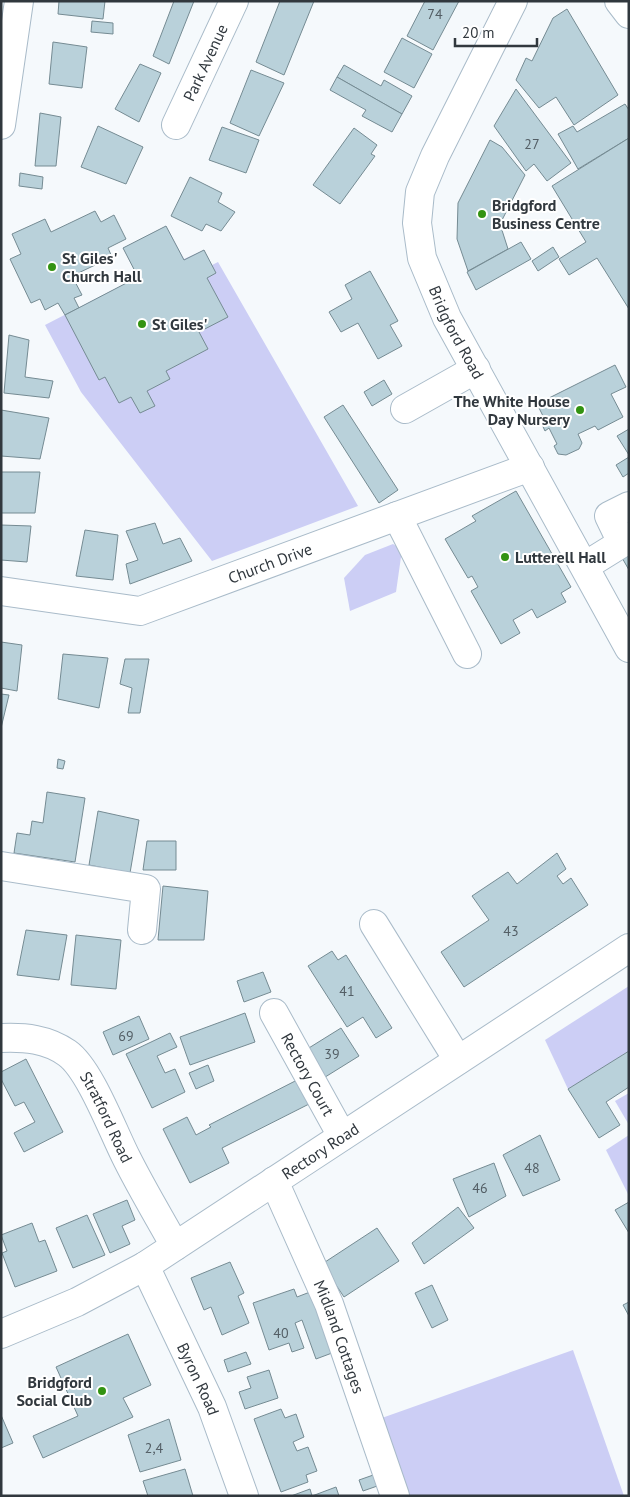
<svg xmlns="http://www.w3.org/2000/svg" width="630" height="1497" viewBox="0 0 630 1497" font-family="'PT Sans',sans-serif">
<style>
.green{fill:#cccef5}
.building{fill:#b9d1da;stroke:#758b93}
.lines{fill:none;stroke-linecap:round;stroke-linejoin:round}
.minor-casing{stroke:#a9bbc9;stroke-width:30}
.minor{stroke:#fff;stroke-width:28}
.poi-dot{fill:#339312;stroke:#fff;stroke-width:2}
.labels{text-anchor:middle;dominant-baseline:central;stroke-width:4;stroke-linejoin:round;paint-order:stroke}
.number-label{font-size:14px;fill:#535e65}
.street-label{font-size:16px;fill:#31383e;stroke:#fff}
.poi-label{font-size:16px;font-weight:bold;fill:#31383e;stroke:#fff;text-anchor:start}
</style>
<rect width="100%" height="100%" fill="#f5f9fc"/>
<g class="green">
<path d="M166,226L184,259L204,250L212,265L218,262L358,506L212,561L81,392L45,325L138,277L123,248Z"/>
<path d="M393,544L402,550L396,592L350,611L344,578L365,555Z"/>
<path d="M629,986V1051L568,1089L545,1040Z"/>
<path d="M629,1093V1125L615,1101Z"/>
<path d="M629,1135V1196L606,1150Z"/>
<path d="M573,1350L624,1496H406L379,1419Z"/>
</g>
<g class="building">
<path d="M59,1H105L103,19L58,14Z"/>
<path d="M174,1H194L169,64L153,56Z"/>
<path d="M280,1H314L284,75L256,62Z"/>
<path d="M425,1H459L433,50L407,36Z"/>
<path d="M567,9L618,95L574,125L556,97L539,108L516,80L526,58L532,61L553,18Z"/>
<path d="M92,21L113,23V34L91,32Z"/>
<path d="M402,38L432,54L414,88L384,72Z"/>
<path d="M53,42L87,47L82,88L49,84Z"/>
<path d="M140,64L161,73L139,122L115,109Z"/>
<path d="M344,65L381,86L384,80L412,96L402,114L337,77Z"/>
<path d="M251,70L284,83L259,136L230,123Z"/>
<path d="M337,77L402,114L392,132L362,116L366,110L330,90Z"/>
<path d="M516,89L571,163L547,181L534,164L526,171L494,126Z"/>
<path d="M625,104L629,110V138L578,169L558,134L573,126L577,132Z"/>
<path d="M40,113L61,117L56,166H35Z"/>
<path d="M98,126L143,147L126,184L81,167Z"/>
<path d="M222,127L259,140L246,173L209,160Z"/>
<path d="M354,128L377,145L371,154L375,156L340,204L313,185Z"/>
<path d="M629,138V309L597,258L569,275L559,259L586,242L552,186Z"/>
<path d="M490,140L502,147L525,175L500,224L508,249L468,271L457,239L458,203Z"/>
<path d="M20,173L43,177L42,189L19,186Z"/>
<path d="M190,177L222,193L218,202L235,212L221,231L206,224L202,231L171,216Z"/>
<path d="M95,211L101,222L114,215L126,239L108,248L112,257L72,276L82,295L74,298L79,308L65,315L58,303L45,310L40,299L31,303L10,259L21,254L12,234L45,219L51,232Z"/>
<path d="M166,226L184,260L204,250L216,273L207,278L228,317L199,332L208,349L166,371L170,379L147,391L155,406L140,413L131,397L119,403L105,377L99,380L65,315L138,277L123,248Z"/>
<path d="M521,242L531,259L476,290L467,272Z"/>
<path d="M553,247L559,257L538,271L532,261Z"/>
<path d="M370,271L398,321L390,325L402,346L378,359L358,323L341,332L329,312L352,299L345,285Z"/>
<path d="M9,335L29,340L25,377L53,381L49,398L4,393Z"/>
<path d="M615,365L626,387L611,394L623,417L598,430L595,426L578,434L582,443L579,449L566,455L558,454L554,446L557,444L549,428L545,431L539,418L543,416L537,404Z"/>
<path d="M384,380L392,394L372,406L364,392Z"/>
<path d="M343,405L398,490L379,503L324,417Z"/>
<path d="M1,410L49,418L40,459L1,456Z"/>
<path d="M629,429V455L617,436Z"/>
<path d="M629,457V473L623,477L616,465Z"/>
<path d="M1,472H40L35,513H1Z"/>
<path d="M516,491L571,587L561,593L566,602L537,618L532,609L513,620L520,633L501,644L471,591L478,587L472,576L468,578L445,539L476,521L472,516Z"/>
<path d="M155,523L163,544L180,538L192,561L130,584L126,564L138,560L126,531Z"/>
<path d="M1,525L31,526L27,562L1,560Z"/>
<path d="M85,530L118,535L113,580L76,576Z"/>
<path d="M629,552V570L621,556Z"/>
<path d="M1,642L22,645L17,691L1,688Z"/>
<path d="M63,654L108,658L99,708L58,699Z"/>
<path d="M125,659H149L140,713H128L132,688L120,684Z"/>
<path d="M1,694L9,695L1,728Z"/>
<path d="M58,759L65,761L63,769L57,768Z"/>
<path d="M47,792L85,798L75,862L14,853L17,833L30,835L32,821L43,823Z"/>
<path d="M98,811L139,820L130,873L89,865Z"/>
<path d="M147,841H176V870H143Z"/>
<path d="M557,853L566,869L557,876L563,884L571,878L588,905L464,987L441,952L489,920L472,896L508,872L517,884Z"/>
<path d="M163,886L208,891L204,940H158Z"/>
<path d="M26,930L67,935L59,980L17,975Z"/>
<path d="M76,935L121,940L116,989L71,985Z"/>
<path d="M332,951L338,960L346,955L392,1028L376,1038L363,1017L347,1027L308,966Z"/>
<path d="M263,972L271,992L244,1002L237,981Z"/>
<path d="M245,1013L255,1042L190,1065L180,1037Z"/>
<path d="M139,1016L149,1039L113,1055L103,1032Z"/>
<path d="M341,1028L359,1056L322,1079L304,1051Z"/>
<path d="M170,1033L177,1047L157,1056L165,1073L175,1069L185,1092L152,1108L126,1054Z"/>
<path d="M629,1051V1087L606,1102L620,1125L599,1138L568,1089Z"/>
<path d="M26,1059L63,1132L24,1152L14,1133L35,1122L24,1102L15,1106L1,1079V1072Z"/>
<path d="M208,1065L214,1081L196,1089L189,1073Z"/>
<path d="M303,1077L315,1101L222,1148L229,1163L190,1183L163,1129L187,1117L196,1135L211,1127L209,1125Z"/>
<path d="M540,1135L560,1180L523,1196L503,1155Z"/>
<path d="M494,1163L506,1196L469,1217L453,1179Z"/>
<path d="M127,1200L135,1220L122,1226L130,1244L110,1253L93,1214Z"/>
<path d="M629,1202V1233L615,1210Z"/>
<path d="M458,1207L474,1228L424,1264L412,1243Z"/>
<path d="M87,1215L105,1255L73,1268L56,1228Z"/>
<path d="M32,1223L39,1242L45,1240L57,1271L15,1287L2,1253L7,1251L1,1235Z"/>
<path d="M377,1228L399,1261L344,1297L322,1264Z"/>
<path d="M230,1262L244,1293L238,1296L249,1323L222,1335L211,1307L204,1310L191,1278Z"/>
<path d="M432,1285L448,1320L432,1328L415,1293Z"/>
<path d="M294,1289L297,1297L310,1292L332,1353L316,1359L302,1320L295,1323L304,1348L292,1352L289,1343L269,1350L253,1303Z"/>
<path d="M629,1302V1316L623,1305Z"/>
<path d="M128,1334L151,1385L123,1398L133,1417L43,1458L33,1436L78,1416L56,1367Z"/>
<path d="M246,1352L251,1364L228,1372L224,1360Z"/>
<path d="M269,1370L278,1398L245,1409L239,1392L251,1388L247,1377Z"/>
<path d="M281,1409L285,1418L296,1414L304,1437L293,1442L297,1451L308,1447L317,1471L306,1475L308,1482L281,1492L254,1419Z"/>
<path d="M1,1415L13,1443L1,1448Z"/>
<path d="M169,1419L181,1460L140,1472L128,1435Z"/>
<path d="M185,1469L193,1496H148L143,1481Z"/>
<path d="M379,1473L383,1484L363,1491L359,1480Z"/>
<path d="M336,1487L339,1496H312Z"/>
<path d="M310,1489L312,1496H291Z"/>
</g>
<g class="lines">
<g class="minor-casing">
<g id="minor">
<path id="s1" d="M513,1L435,156L420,192L417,223L422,258L447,318L629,648"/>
<path d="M619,1L629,14"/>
<path d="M1,125L19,1"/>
<path id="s2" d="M176,125L234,1"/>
<path d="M405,409L476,369"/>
<path d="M397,516L467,654"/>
<path d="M585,566L622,543L609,516L629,506"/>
<path id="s3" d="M1,591L140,611L530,467"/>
<path d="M1,866L146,889L142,930"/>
<path d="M374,924L458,1060"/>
<path id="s4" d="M274,1013L342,1136"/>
<path id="s5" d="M1,1038C25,1037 47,1039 67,1053C90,1069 113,1132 127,1159C142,1189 159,1217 175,1246"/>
<path id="s6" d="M274,1181L329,1304L395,1496"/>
<path id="s7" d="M145,1266L212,1407L244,1496"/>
<path id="s8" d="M1,1334L77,1302L145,1266L629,948"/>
</g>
</g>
<use href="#minor" class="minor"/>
</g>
<g class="poi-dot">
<circle cx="482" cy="214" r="5"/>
<circle cx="52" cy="267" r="5"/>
<circle cx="142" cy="324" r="5"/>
<circle cx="580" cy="410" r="5"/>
<circle cx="505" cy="557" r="5"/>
<circle cx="102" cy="1391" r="5"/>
</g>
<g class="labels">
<g class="number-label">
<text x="435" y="14">74</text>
<text x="532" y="144">27</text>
<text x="511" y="931">43</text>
<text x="347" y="991">41</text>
<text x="126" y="1036">69</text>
<text x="332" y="1054">39</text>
<text x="532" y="1168">48</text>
<text x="480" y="1188">46</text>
<text x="281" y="1333">40</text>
<text x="154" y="1448">2,4</text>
</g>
<g class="street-label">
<text stroke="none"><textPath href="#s2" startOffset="69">Park Avenue</textPath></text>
<text stroke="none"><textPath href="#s1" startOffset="361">Bridgford Road</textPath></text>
<text stroke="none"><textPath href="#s3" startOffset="279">Church Drive</textPath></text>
<text stroke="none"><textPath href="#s4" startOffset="70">Rectory Court</textPath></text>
<text stroke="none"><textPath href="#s5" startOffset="145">Stratford Road</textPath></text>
<text stroke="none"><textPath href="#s8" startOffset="369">Rectory Road</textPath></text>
<text stroke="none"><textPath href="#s6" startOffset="169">Midland Cottages</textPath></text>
<text stroke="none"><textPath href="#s7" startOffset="125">Byron Road</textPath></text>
</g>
<g class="poi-label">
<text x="492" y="205">Bridgford<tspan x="492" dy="18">Business Centre</tspan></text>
<text x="62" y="258">St Giles'<tspan x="62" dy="18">Church Hall</tspan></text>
<text x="152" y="324">St Giles'</text>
<text x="570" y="401" text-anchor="end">The White House<tspan x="570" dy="18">Day Nursery</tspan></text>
<text x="515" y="557">Lutterell Hall</text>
<text x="92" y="1382" text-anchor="end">Bridgford<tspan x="92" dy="18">Social Club</tspan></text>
</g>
</g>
<rect width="630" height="1497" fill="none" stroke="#31383e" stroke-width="5"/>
<path d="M455 38v8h82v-8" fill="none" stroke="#31383e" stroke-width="2.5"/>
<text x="462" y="38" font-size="15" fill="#31383e" stroke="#ffffff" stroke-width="4" paint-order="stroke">20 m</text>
</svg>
